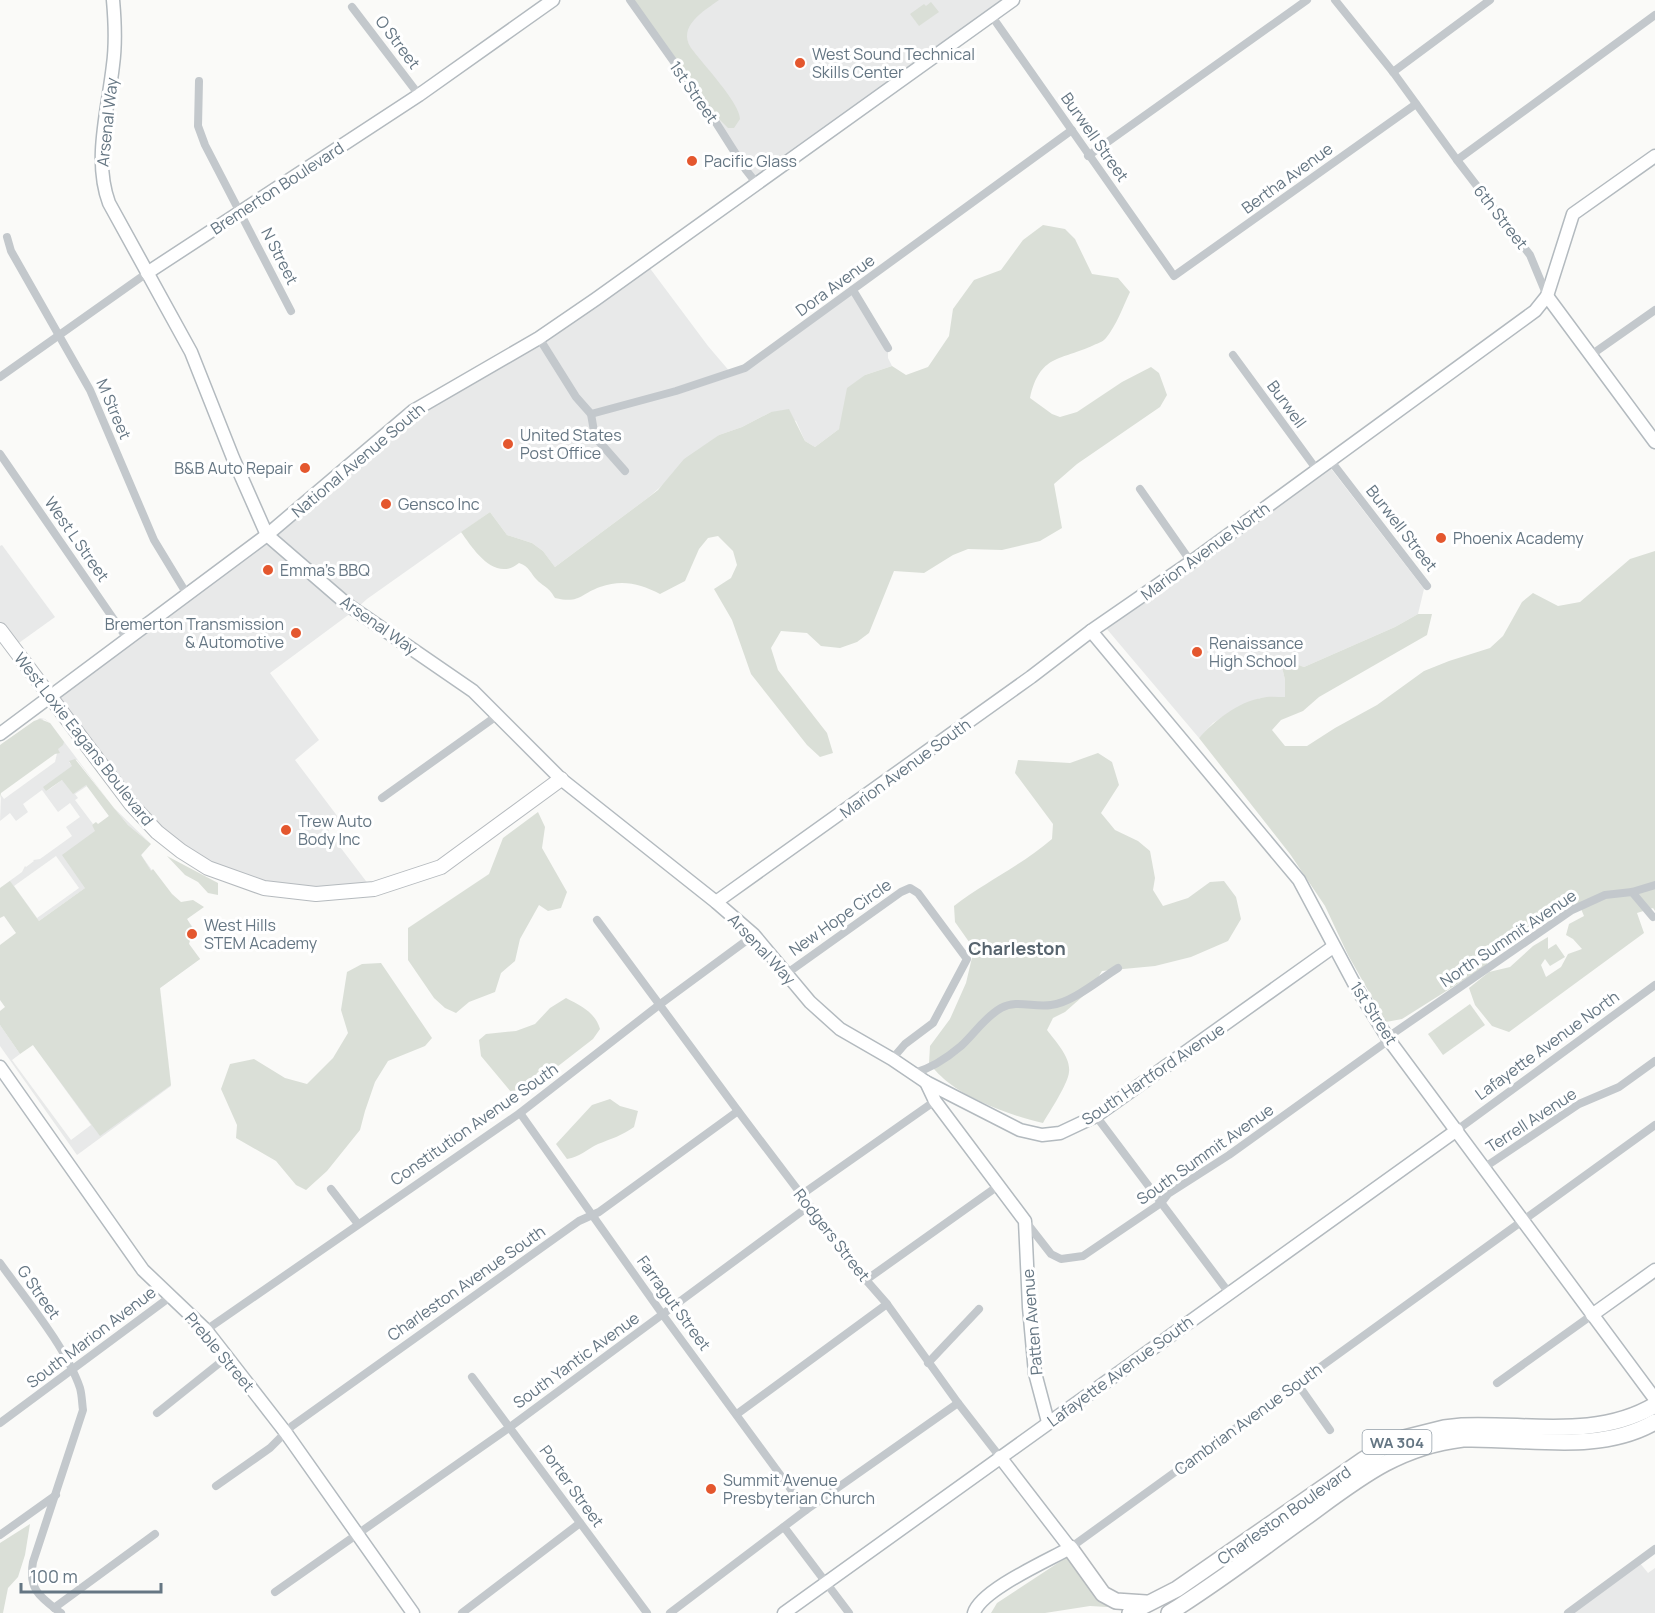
<svg xmlns="http://www.w3.org/2000/svg" width="1655" height="1613" viewBox="0 0 1655 1613" font-family="Manrope,sans-serif">
<style>
.built{fill:#e8e9e9;fill-rule:evenodd}
.green{fill:#dadfd7}
.lines{fill:none;stroke-linecap:round;stroke-linejoin:round}
.secondary-casing{stroke:#b3babf;stroke-width:15}
.primary-casing{stroke:#b5babe;stroke-width:16}
.highway-casing{stroke:#b4b9bd;stroke-width:18}
.street{stroke:#c3c8cc;stroke-width:8}
.secondary{stroke:#fff;stroke-width:12}
.primary{stroke:#fff;stroke-width:14}
.highway{stroke:#fff;stroke-width:15}
.poi-dot{fill:#e4572e;stroke:#fff;stroke-width:2}
.labels{text-anchor:middle;dominant-baseline:central;stroke-width:6;stroke-linejoin:round;paint-order:stroke}
.shield{fill:#fff;stroke:#939fa8;stroke-width:1.5}
.shield-label{font-size:15px;font-weight:bold;fill:#657683}
.street-label{font-size:16px;fill:#657683;stroke:#fff}
.poi-label{font-size:16px;fill:#657683;stroke:#fff;text-anchor:start}
.neighbourhood-label{font-size:18px;font-weight:bold;fill:#57646e;stroke:#fff}
</style>
<rect width="100%" height="100%" fill="#fafaf8"/>
<g class="built">
<path d="M630,0H1013L757,184Z"/>
<path d="M646,263L708,346L731,373L853,290L888,348V358L892,366L865,375L839,429L815,447L805,441L796,421L771,412L742,427L719,435L649,497L555,567L543,551L532,543L507,535L490,512L367,599L355,610L270,673L319,740L295,760L341,821L328,831L372,889H264L172,844L50,697L268,539L296,559L276,534L379,439Z"/>
<path d="M1329,466L1424,589L1418,614L1395,627L1304,667L1289,663L1282,667L1285,680V697L1260,698L1237,708L1213,723L1199,738L1106,628Z"/>
<path d="M2,545L55,617L16,645L0,624V546Z"/>
<path d="M40,718L45,719L50,723L114,808L151,844L141,855L194,929L189,944L200,959L160,988L171,1086L77,1155L0,1046V1025L20,1054L12,1060L71,1140L91,1125L33,1045L171,1085L160,987L189,944L193,929L140,862V855L151,844L128,825L114,808L77,760L69,762L73,766L47,791L62,780L86,785L110,816L98,825L109,816L87,786L75,794L78,798L75,800L93,824L96,822L92,825L96,830L85,888L39,921L10,882L0,888L22,872L25,866L26,867L34,861L33,860L40,859L72,836L66,827L80,817L70,803L58,812L42,790L23,804L28,812L16,821L10,813L0,821L1,795L4,799L55,762L58,749L50,723L44,719L0,745ZM56,856L79,888L37,918L14,886Z"/>
<path d="M1639,1562L1648,1573L1655,1568V1613H1568Z"/>
</g>
<g class="green">
<path d="M634,0H719C704,11 677,26 691,48C702,63 740,103 740,119L734,128H728L720,120Z"/>
<path d="M931,2L939,12L919,26L910,14L924,4L926,6Z"/>
<path d="M1043,225L1065,229L1075,239L1092,274L1118,278L1130,292C1123,307 1116,326 1106,338C1103,342 1098,343 1094,345C1060,361 1040,354 1030,398L1052,414L1060,417L1077,412L1122,382L1151,367L1159,373L1167,395L1160,407L1077,464L1054,484L1062,528L1040,541L1023,545L1002,550L968,549L953,555L924,573L894,571L869,633L857,642L840,648L821,646L807,633L781,631L771,648L778,670L827,733L833,753L820,757L807,745L751,674L732,620L714,589L731,578L737,565L733,551L718,536L708,538L699,549L685,581L660,594C640,584 623,579 600,587C580,594 580,604 555,598C548,586 545,588 537,580C530,573 530,567 519,563C495,583 473,549 461,532L490,512L507,535L532,543L543,551L555,567L649,497L658,490L684,459L719,435L742,427L771,412L789,409L805,441L815,447L839,429L847,388L865,375L892,366L906,375L928,367L949,336L953,309L974,280L1001,270L1023,240Z"/>
<path d="M1655,551V911L1653,908L1637,913L1644,933L1509,1032L1492,1026L1475,1005L1469,988L1489,972L1510,967L1533,946L1548,937V949L1556,944L1565,957L1550,966L1545,959L1541,965L1546,977L1561,967L1568,954L1582,949L1573,939L1566,935L1569,924L1584,916L1579,904L1551,915L1522,934H1508L1490,953L1486,966L1402,1019L1386,1022L1348,955L1325,906L1290,854L1199,738C1214,721 1238,702 1261,698C1269,696 1277,697 1285,697V680L1282,667L1289,662L1304,667L1395,627L1418,614H1432L1427,635L1319,697L1303,711L1281,720L1272,730L1285,746H1307L1335,728L1377,705L1424,671L1449,661L1490,648L1503,636L1522,602L1533,593L1558,606L1580,602L1630,559Z"/>
<path d="M40,719L50,723L64,742L63,745L58,749L60,753L55,754L1,793L0,798V745L34,721Z"/>
<path d="M1098,753L1112,762L1119,785L1101,813L1115,830L1138,841L1150,851L1155,878L1153,890L1163,906L1188,898L1210,882L1224,881L1236,897L1241,919L1228,941L1191,957L1155,966L1102,971L1090,990L1065,1012L1053,1018L1047,1030C1055,1041 1071,1057 1069,1072C1068,1084 1050,1111 1043,1123C1015,1117 972,1101 949,1083C942,1078 935,1070 929,1064L930,1046L950,1019L966,983L974,949L955,922L954,906C985,882 1022,865 1052,839L1053,824L1015,773L1018,760L1070,763Z"/>
<path d="M75,759L114,808L128,825L151,844L141,855L151,871L153,869L172,894L181,902L193,900L204,907L187,919L193,929L189,944L200,959L160,988L171,1085L100,1136L33,1045L20,1054L0,1025V1011L5,1007L0,1000V945L16,933L4,916L0,918V888L10,881L39,921L85,888L62,855L95,831L92,825L96,822L98,824L109,816L86,785L73,794L62,780L46,791L43,787L72,766L69,761Z"/>
<path d="M538,812L545,827L542,848L567,892L561,908L548,911L539,905L520,939L515,961L501,973L495,992L469,1002L456,1013L445,1008L434,998L408,960V928L489,874L503,838Z"/>
<path d="M167,856L218,883V895L208,893L198,882L185,875Z"/>
<path d="M381,963L432,1038L425,1046L388,1061L375,1082L365,1111L360,1130L327,1171L306,1190L296,1185L276,1161L236,1138L237,1125L221,1089L230,1064L254,1059L285,1078L307,1084L333,1058L348,1033L341,1010L347,972L362,964Z"/>
<path d="M566,998C581,1006 595,1012 600,1029L593,1039L535,1084L511,1092L481,1056L479,1040L486,1034L516,1031L535,1024L550,1008Z"/>
<path d="M1470,1004L1485,1025L1443,1055L1428,1034Z"/>
<path d="M610,1099L620,1106L638,1111L634,1127C623,1135 611,1139 598,1144C587,1149 580,1157 567,1159L556,1144L592,1105Z"/>
<path d="M30,1524L25,1555L18,1577L8,1588L3,1613H0V1543Z"/>
<path d="M1067,1557L1071,1559L1110,1605L1107,1607L1090,1606L1045,1613H991L997,1603Z"/>
</g>
<g class="lines">
<g class="secondary-casing">
<g id="secondary">
<path d="M113,0C115,22 116,43 113,65C108,110 93,160 109,203L191,352L233,458L267,535L348,605L473,691L561,779L716,902L754,935L810,1002L840,1029L892,1059L926,1082L1020,1130L1042,1135L1060,1133L1096,1116L1333,947"/>
<path d="M147,273L419,95L553,0"/>
<path d="M1547,296L1655,442"/>
<path d="M1091,631L1299,880L1356,987L1389,1040L1655,1399"/>
<path d="M0,734L267,535L413,411L539,338L596,299L1013,0"/>
<path d="M716,902L1031,677L1091,631L1191,562L1535,311L1547,296L1573,214L1655,156"/>
<path d="M0,1067L143,1270L206,1330L227,1357L286,1433L413,1613"/>
<path d="M926,1082L935,1101L1025,1221L1029,1307L1035,1373L1048,1422"/>
<path d="M1592,1315L1655,1270"/>
<path d="M784,1613L1457,1130"/>
<path d="M974,1613C981,1590 1047,1561 1070,1548L1000,1457"/>
</g>
</g>
<g class="primary-casing">
<path id="primary" d="M0,630L131,804L157,832L181,851L208,868L264,888L316,894L374,889L441,867L561,779"/>
</g>
<g class="highway-casing">
<g id="highway">
<path d="M1070,1548L1103,1594L1116,1601L1146,1603"/>
<path d="M1130,1613L1177,1589L1363,1460L1381,1449L1404,1438L1444,1428L1462,1426C1527,1423 1596,1440 1655,1405"/>
<path d="M1169,1613C1216,1584 1260,1550 1305,1518C1357,1480 1396,1447 1463,1439C1526,1437 1598,1455 1655,1422"/>
</g>
</g>
<g class="street">
<path d="M630,0L708,110L746,170L757,184"/>
<path d="M1335,0L1393,72L1457,160L1530,255L1547,296"/>
<path d="M352,7L419,95"/>
<path d="M991,15L1174,276L1416,104"/>
<path d="M1393,72L1490,0"/>
<path d="M199,81L198,126L205,145L291,311"/>
<path d="M1088,156L1307,0"/>
<path d="M1457,160L1655,15"/>
<path d="M7,237L11,251L90,390L154,540L188,596"/>
<path d="M853,290L888,348"/>
<path d="M539,338L576,397L591,414L595,437L625,471"/>
<path d="M1233,355L1317,470"/>
<path d="M1591,355L1655,310"/>
<path d="M0,377L147,273"/>
<path d="M591,414L676,391L745,368L1072,130"/>
<path d="M0,454L128,640"/>
<path d="M1330,460L1427,586"/>
<path d="M1140,489L1191,562"/>
<path d="M382,798L498,715"/>
<path d="M1632,892L1653,917"/>
<path d="M597,920L738,1111L866,1280L887,1304L958,1403L1000,1457"/>
<path d="M786,974L901,892L910,888L918,893L967,959L933,1023L905,1044L892,1059"/>
<path d="M1388,1037L1572,910L1605,895L1632,892L1655,885"/>
<path d="M914,1073C932,1068 947,1058 961,1046C975,1033 985,1017 1001,1008C1017,999 1034,1008 1051,1005C1072,1003 1100,979 1118,968"/>
<path d="M520,1113L663,1315L806,1510"/>
<path d="M1096,1116L1229,1293"/>
<path d="M1457,1130L1655,985"/>
<path d="M1485,1167L1579,1104L1619,1087L1655,1061"/>
<path d="M331,1189L358,1224"/>
<path d="M801,1195L935,1101"/>
<path d="M1026,1222L1051,1254L1061,1259L1083,1256L1161,1203L1168,1194L1229,1155L1389,1040"/>
<path d="M0,1263C25,1298 66,1347 80,1388C82,1395 82,1403 83,1410L33,1562C28,1590 40,1597 61,1613"/>
<path d="M866,1280L998,1186"/>
<path d="M206,1330L520,1113L659,1005L754,935"/>
<path d="M928,1363L979,1309"/>
<path d="M472,1377L647,1613"/>
<path d="M1297,1383L1330,1430"/>
<path d="M1497,1383L1592,1315"/>
<path d="M157,1413L227,1357"/>
<path d="M737,1414L887,1304"/>
<path d="M0,1423L170,1297"/>
<path d="M216,1486L270,1448L292,1426L579,1221L599,1212L738,1111"/>
<path d="M784,1527L849,1613"/>
<path d="M0,1535L56,1495"/>
<path d="M1070,1548L1655,1125"/>
<path d="M275,1592L510,1427L809,1206"/>
<path d="M54,1608L155,1534"/>
<path d="M462,1613L580,1523"/>
<path d="M670,1613L806,1510L958,1403"/>
<path d="M1568,1613L1655,1549"/>
</g>
<use href="#secondary" class="secondary"/>
<use href="#primary" class="primary"/>
<use href="#highway" class="highway"/>
</g>
<g class="poi-dot">
<circle cx="800" cy="63" r="6"/>
<circle cx="692" cy="161" r="6"/>
<circle cx="508" cy="444" r="6"/>
<circle cx="305" cy="468" r="6"/>
<circle cx="386" cy="504" r="6"/>
<circle cx="1441" cy="538" r="6"/>
<circle cx="268" cy="570" r="6"/>
<circle cx="296" cy="633" r="6"/>
<circle cx="1197" cy="652" r="6"/>
<circle cx="286" cy="830" r="6"/>
<circle cx="192" cy="934" r="6"/>
<circle cx="711" cy="1489" r="6"/>
</g>
<g class="labels">
<rect class="shield" x="1362.5" y="1430" width="69" height="24" rx="4.5"/>
<g class="shield-label">
<text x="1397" y="1442">WA 304</text>
</g>
<g class="street-label">
<text transform="translate(398 42) rotate(53)">O Street</text>
<text transform="translate(694 92) rotate(55)">1st Street</text>
<text transform="translate(107 122) rotate(-84)">Arsenal Way</text>
<text transform="translate(1095 137) rotate(55)">Burwell Street</text>
<text transform="translate(1287 178) rotate(-36)">Bertha Avenue</text>
<text transform="translate(277 188) rotate(-33)">Bremerton Boulevard</text>
<text transform="translate(1501 217) rotate(52)">6th Street</text>
<text transform="translate(280 256) rotate(63)">N Street</text>
<text transform="translate(835 285) rotate(-36)">Dora Avenue</text>
<text transform="translate(1287 404) rotate(54)">Burwell</text>
<text transform="translate(114 409) rotate(67)">M Street</text>
<text transform="translate(358 460) rotate(-40)">National Avenue South</text>
<text transform="translate(1402 528) rotate(52)">Burwell Street</text>
<text transform="translate(77 539) rotate(55)">West L Street</text>
<text transform="translate(1205 551) rotate(-36)">Marion Avenue North</text>
<text transform="translate(379 625) rotate(35)">Arsenal Way</text>
<text transform="translate(84 739) rotate(52)">West Loxie Eagans Boulevard</text>
<text transform="translate(905 768) rotate(-36)">Marion Avenue South</text>
<text transform="translate(840 917) rotate(-35)">New Hope Circle</text>
<text transform="translate(1508 938) rotate(-34)">North Summit Avenue</text>
<text transform="translate(762 949) rotate(47)">Arsenal Way</text>
<text transform="translate(1374 1013) rotate(57)">1st Street</text>
<text transform="translate(1547 1045) rotate(-36)">Lafayette Avenue North</text>
<text transform="translate(1153 1074) rotate(-34)">South Hartford Avenue</text>
<text transform="translate(1531 1120) rotate(-33)">Terrell Avenue</text>
<text transform="translate(474 1124) rotate(-35)">Constitution Avenue South</text>
<text transform="translate(1205 1154) rotate(-35)">South Summit Avenue</text>
<text transform="translate(832 1235) rotate(52)">Rodgers Street</text>
<text transform="translate(466 1283) rotate(-35)">Charleston Avenue South</text>
<text transform="translate(39 1292) rotate(55)">G Street</text>
<text transform="translate(674 1303) rotate(54)">Farragut Street</text>
<text transform="translate(1032 1322) rotate(-95)">Patten Avenue</text>
<text transform="translate(91 1337) rotate(-37)">South Marion Avenue</text>
<text transform="translate(220 1352) rotate(50)">Preble Street</text>
<text transform="translate(576 1360) rotate(-36)">South Yantic Avenue</text>
<text transform="translate(1120 1371) rotate(-36)">Lafayette Avenue South</text>
<text transform="translate(1248 1419) rotate(-36)">Cambrian Avenue South</text>
<text transform="translate(572 1486) rotate(54)">Porter Street</text>
<text transform="translate(1284 1515) rotate(-35)">Charleston Boulevard</text>
</g>
<g class="poi-label">
<text x="812" y="54">West Sound Technical<tspan x="812" dy="18">Skills Center</tspan></text>
<text x="704" y="161">Pacific Glass</text>
<text x="520" y="435">United States<tspan x="520" dy="18">Post Office</tspan></text>
<text x="293" y="468" text-anchor="end">B&amp;B Auto Repair</text>
<text x="398" y="504">Gensco Inc</text>
<text x="1453" y="538">Phoenix Academy</text>
<text x="280" y="570">Emma's BBQ</text>
<text x="284" y="624" text-anchor="end">Bremerton Transmission<tspan x="284" dy="18">&amp; Automotive</tspan></text>
<text x="1209" y="643">Renaissance<tspan x="1209" dy="18">High School</tspan></text>
<text x="298" y="821">Trew Auto<tspan x="298" dy="18">Body Inc</tspan></text>
<text x="204" y="925">West Hills<tspan x="204" dy="18">STEM Academy</tspan></text>
<text x="723" y="1480">Summit Avenue<tspan x="723" dy="18">Presbyterian Church</tspan></text>
</g>
<g class="neighbourhood-label">
<text x="1017" y="948">Charleston</text>
</g>
</g>
<path d="M21 1583v9h140v-9" fill="none" stroke="#657683" stroke-width="3"/>
<text x="30" y="1583" font-size="18" fill="#657683" stroke="#ffffff" stroke-width="4.5" paint-order="stroke">100 m</text>
</svg>
